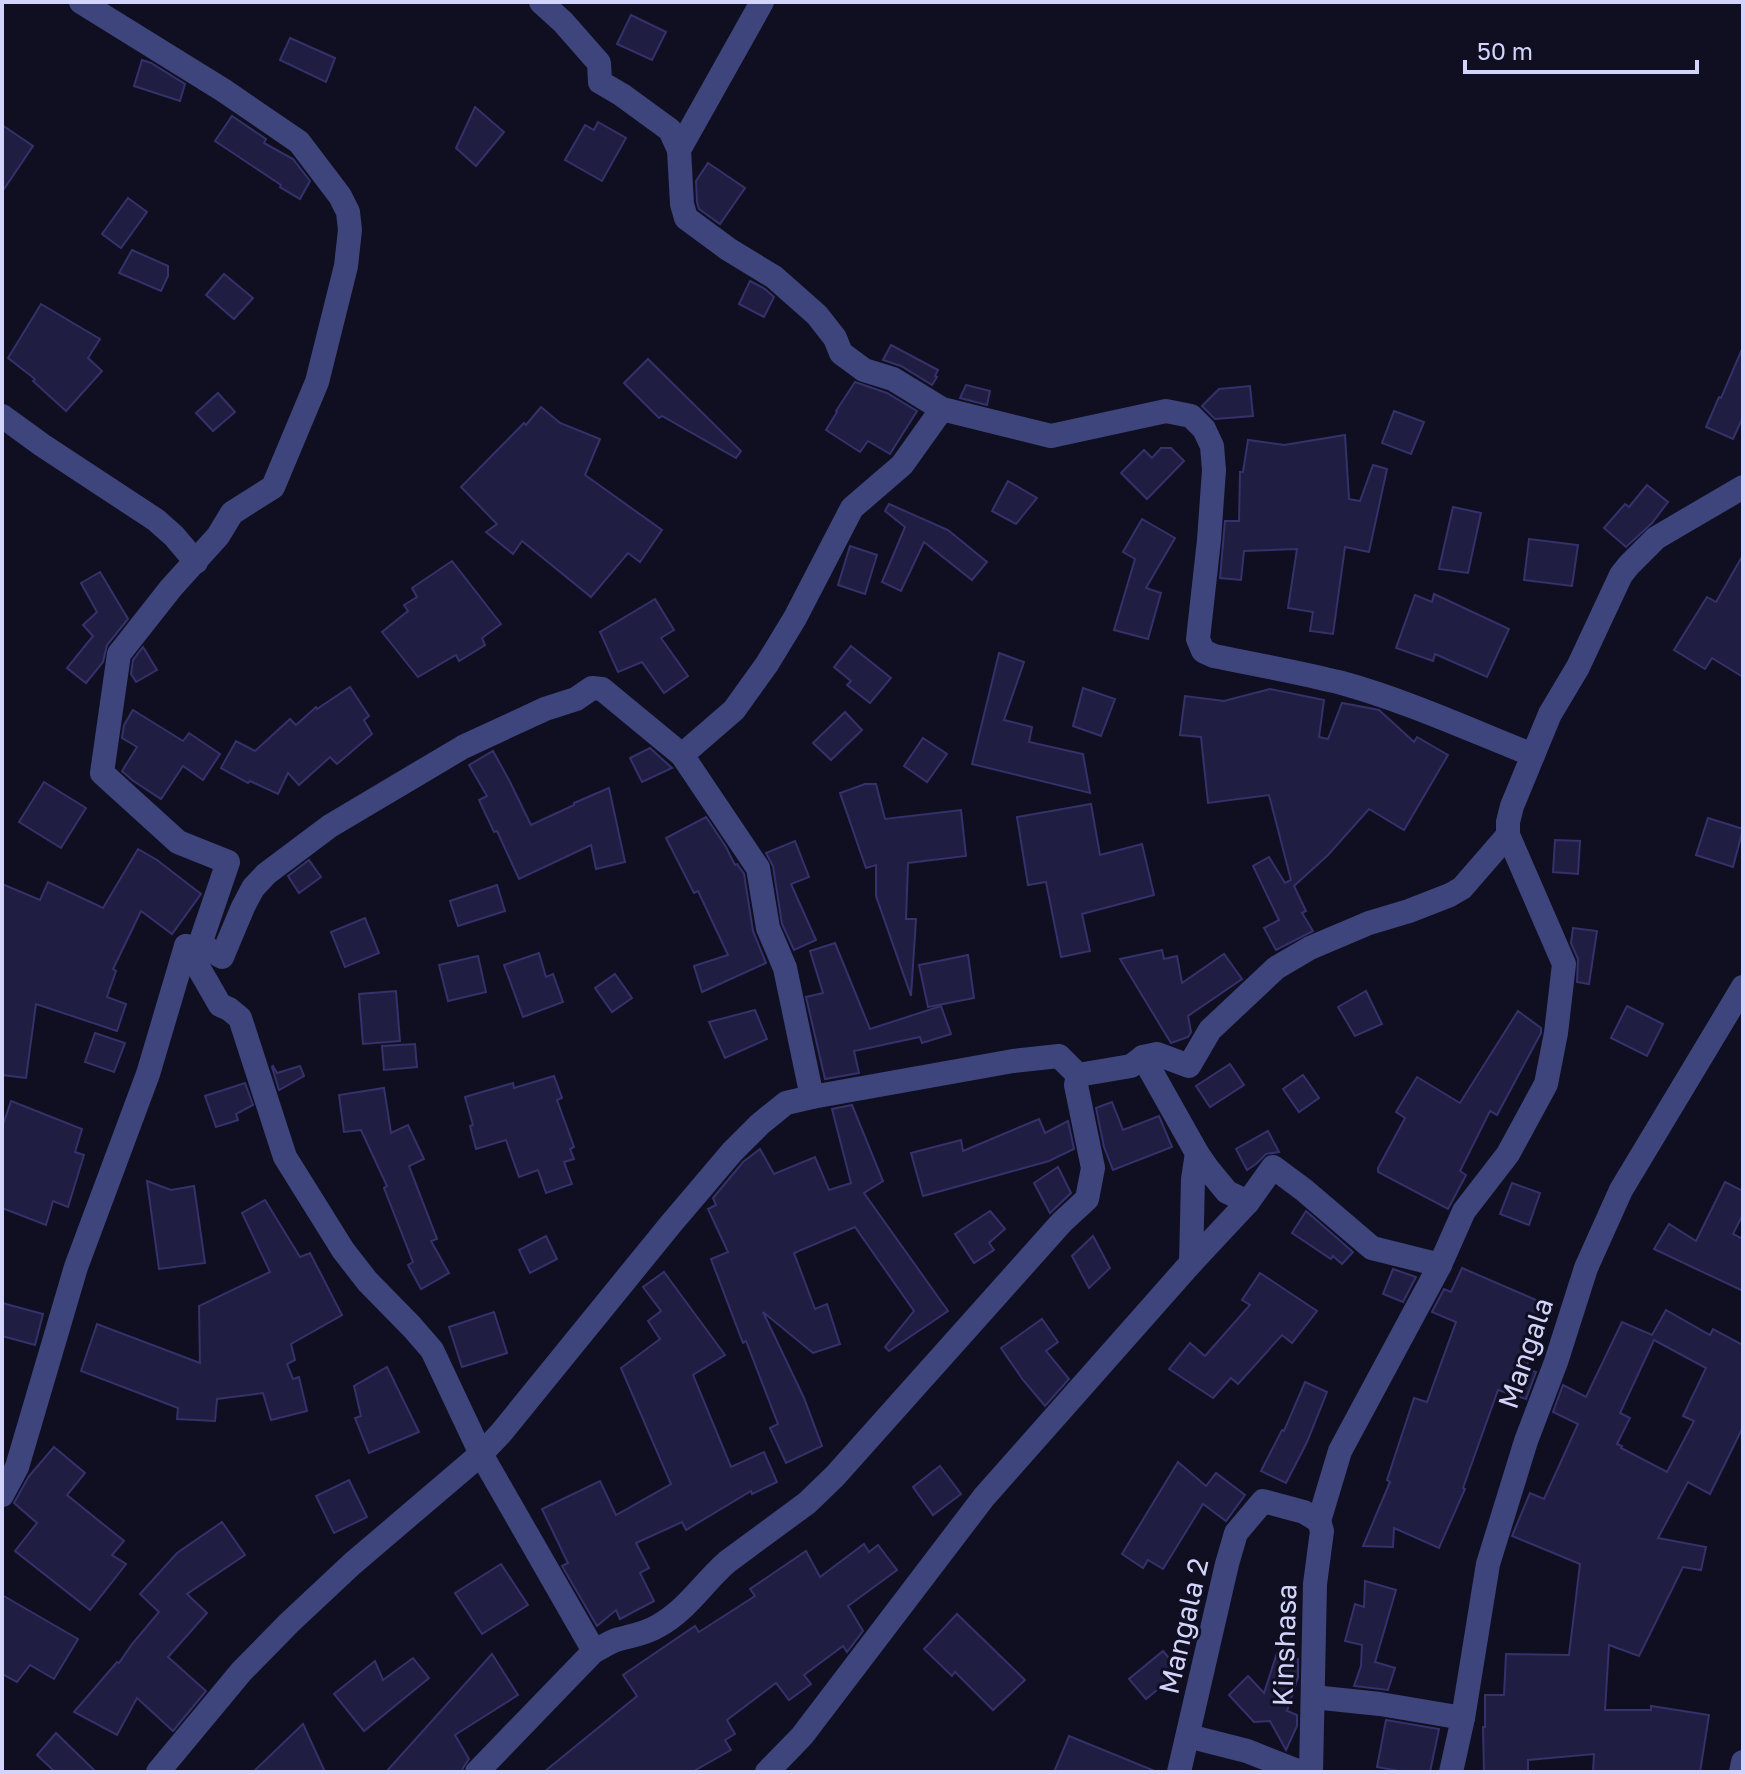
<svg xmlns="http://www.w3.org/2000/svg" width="1745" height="1774" viewBox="0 0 1745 1774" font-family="'Golos Text',sans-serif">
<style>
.building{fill:#1f1d41;stroke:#34316b;stroke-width:2;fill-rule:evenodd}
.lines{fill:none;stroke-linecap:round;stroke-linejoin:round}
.minor{stroke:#3e457d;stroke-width:24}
.labels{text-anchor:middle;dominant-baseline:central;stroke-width:6;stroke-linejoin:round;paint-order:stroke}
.street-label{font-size:28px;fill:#d3d4fc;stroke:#100f21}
</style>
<rect width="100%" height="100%" fill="#100f21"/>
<g class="building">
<path d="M631,15L666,32L652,60L617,44Z"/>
<path d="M290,38L335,58L326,82L280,60Z"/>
<path d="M142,60L151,63L185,84L180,101L134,86Z"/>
<path d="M475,107L504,132L476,166L456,148Z"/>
<path d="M232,116L266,139L264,143L293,159L310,181L300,199L280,187L281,185L215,141Z"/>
<path d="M598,122L626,138L602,181L565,160L585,125L594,130Z"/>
<path d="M2,125L33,146L2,192Z"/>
<path d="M708,163L745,188L720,224L699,209L697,202L696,181Z"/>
<path d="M128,198L147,212L121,248L102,234Z"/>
<path d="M132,250L168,266V276L161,291L119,273Z"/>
<path d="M224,274L253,298L234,319L206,295Z"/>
<path d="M750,281L765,289L774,297L764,317L739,304Z"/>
<path d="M41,304L100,339L88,358L102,371L66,411L33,381L35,379L8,358Z"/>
<path d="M891,345L938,370L935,376L937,377L932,385L901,366L883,360Z"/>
<path d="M1743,347V417L1733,439L1706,427L1719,397L1721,398Z"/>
<path d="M648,359L741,451L736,458L662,416L659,418L624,383Z"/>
<path d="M855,382L887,393L917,411L890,454L868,441L860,452L826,430L837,412L836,411Z"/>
<path d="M966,385L990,391L987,405L960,398Z"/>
<path d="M1250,386L1253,416L1215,419L1202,406L1219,389Z"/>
<path d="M218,393L235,412L213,431L196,413Z"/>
<path d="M541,407L560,423L600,439L585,475L662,530L640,562L628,553L591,597L522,541L513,554L486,532L497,524L461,487L524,423L526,425Z"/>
<path d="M1394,411L1424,422L1411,454L1382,443Z"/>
<path d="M1345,435L1349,499L1360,501L1373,465L1387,469L1369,552L1345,547L1333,634L1310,631L1313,612L1288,608L1297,549L1244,551L1241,580L1220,578L1225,521H1239L1240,472H1243L1248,440L1284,445Z"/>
<path d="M1161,448H1171L1184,461L1147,499L1121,473L1144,450L1152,458Z"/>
<path d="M1008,481L1037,498L1016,524L992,511Z"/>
<path d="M1647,485L1668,502L1652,523L1626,547L1604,528L1625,504L1629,507Z"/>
<path d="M889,504L948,530L987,562L972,580L924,542L901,591L882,582L905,527L885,511Z"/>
<path d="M1453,507L1481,513L1468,573L1439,569Z"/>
<path d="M1142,519L1175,538L1146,588L1161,593L1148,639L1114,630L1135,559L1123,552Z"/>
<path d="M1529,539L1578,545L1572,586L1524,580Z"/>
<path d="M850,546L877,555L865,594L838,585Z"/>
<path d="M1743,555V677L1712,658L1705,669L1674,650L1707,597L1716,602Z"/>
<path d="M452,561L501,624L482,638L485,645L459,661L456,655L418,677L382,632L408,611L404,605L417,597L412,588Z"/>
<path d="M100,572L128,619L107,645L103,662L86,683L67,668L93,636L83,625L97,612L81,583Z"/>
<path d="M1434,594L1509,629L1487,677L1435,654L1433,661L1396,648L1415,595L1432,602Z"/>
<path d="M655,599L674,630L661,638L688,676L664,693L642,662L618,672L600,632Z"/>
<path d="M851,646L891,678L870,703L847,685L851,681L834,667Z"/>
<path d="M143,647L157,670L136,682L131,674L133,660Z"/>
<path d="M999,653L1024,662L1004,720L1032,727L1029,742L1083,754L1090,793L972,764Z"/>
<path d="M350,687L369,716L364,720L372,734L337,764L330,757L299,785L288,773L278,794L250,781L248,783L221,768L236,741L255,751L290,719L296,725L316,707L317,709Z"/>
<path d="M1083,688L1115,699L1101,736L1073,726Z"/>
<path d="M1270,689L1324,700L1319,737L1328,739L1342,703L1379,710L1414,742L1417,737L1448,755L1404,830L1369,809L1328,855L1294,886L1306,911L1302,913L1313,931L1276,950L1264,928L1279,920L1253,866L1269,857L1285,883L1291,880L1269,795L1208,803L1201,737L1180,735L1185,696L1224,701Z"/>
<path d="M133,710L183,741L189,733L220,754L203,780L183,766L161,799L132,780L122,771L137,747L122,738L124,725Z"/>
<path d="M845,712L862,730L831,760L813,743Z"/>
<path d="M923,738L947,754L927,782L904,766Z"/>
<path d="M650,748L672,768L642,782L630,758Z"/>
<path d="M493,751L509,780L531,825L574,805V803L609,788L625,862L596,869L591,845L519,879L497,831L494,832L479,800L487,796L469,765Z"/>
<path d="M44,782L86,808L61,848L19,822Z"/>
<path d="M865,784H876L885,819L961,810L966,856L908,863L906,919H916L911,996L876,896V865L866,868L840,793Z"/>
<path d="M1091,804L1100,855L1142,844L1154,895L1082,914L1090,951L1061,957L1046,882L1028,885L1017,817Z"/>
<path d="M706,817L726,847L735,865L737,864L744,874L753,931L766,963L702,992L694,966L728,955L698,891L694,893L666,838Z"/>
<path d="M1708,818L1743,829L1733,867L1696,855Z"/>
<path d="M1555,840L1580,841L1578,874L1553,872Z"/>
<path d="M795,841L809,877L791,884L816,940L794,950L782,924L773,866L766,853Z"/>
<path d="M138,849L157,860L201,894L172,934L141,911L113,969L116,971L107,997L126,1004L117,1031L36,1004L26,1078L2,1075V884L40,900L48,882L103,908Z"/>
<path d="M309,860L321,877L299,893L288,876Z"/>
<path d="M497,885L505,911L458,926L450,901Z"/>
<path d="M365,918L379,953L345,967L331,932Z"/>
<path d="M1573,928L1597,931L1589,984L1577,982L1578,959L1571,943Z"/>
<path d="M835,943L870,1029L941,1006L951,1034L922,1043L920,1037L854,1051L859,1073L825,1079L806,997L823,993L810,951Z"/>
<path d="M1162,950L1164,959L1177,956L1182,983L1224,954L1242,979L1188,1016L1191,1032L1188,1037L1171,1043L1120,959Z"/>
<path d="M539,953L546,977L553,974L563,1002L523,1017L504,965Z"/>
<path d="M968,955L974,998L928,1007L919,965Z"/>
<path d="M478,956L486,992L448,1001L439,965Z"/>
<path d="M615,974L632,998L612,1012L595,988Z"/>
<path d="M396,991L400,1041L363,1044L359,994Z"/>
<path d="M1366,991L1382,1024L1355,1036L1338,1007Z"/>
<path d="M1627,1006L1663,1024L1647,1056L1611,1038Z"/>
<path d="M755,1010L767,1039L725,1058L709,1022Z"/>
<path d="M1518,1011L1541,1028V1033L1497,1115L1490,1111L1460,1171L1466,1175L1448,1209L1378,1172V1168L1405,1118L1396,1112L1417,1077L1460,1103Z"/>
<path d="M95,1033L125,1043L114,1072L85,1062Z"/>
<path d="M415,1044L417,1067L384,1070L382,1046Z"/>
<path d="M1230,1064L1244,1085L1210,1107L1196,1086Z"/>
<path d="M273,1066L277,1073L300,1066L304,1076L279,1090L272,1067Z"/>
<path d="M1303,1075L1319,1098L1299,1112L1283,1089Z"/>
<path d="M554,1076L562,1098L557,1100L574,1147L570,1149L574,1159L564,1162L572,1184L546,1193L538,1170L519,1177L506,1140L476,1149L470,1126L473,1125L465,1097L513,1083L514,1088Z"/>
<path d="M245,1083L253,1105L236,1114L238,1120L216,1127L205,1096Z"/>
<path d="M384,1088L391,1133L408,1125L424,1159L409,1166L437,1239L431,1241L449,1273L421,1289L408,1265L413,1262L384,1188L387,1186L361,1130L344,1132L339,1095Z"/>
<path d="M11,1101L82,1129L75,1152L84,1155L68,1207L53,1201L46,1225L2,1208V1128Z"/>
<path d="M1112,1102L1123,1130L1159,1116L1172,1147L1113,1170L1104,1147L1096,1108Z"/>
<path d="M852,1105L883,1181L864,1193L948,1311L889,1351L885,1347L914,1311L855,1227L794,1253L815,1309L827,1304L840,1344L813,1353L763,1312L804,1398L822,1446L786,1463L770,1428L778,1424L746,1341L743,1343L711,1259L728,1252L708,1209L716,1205L713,1198L743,1162L760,1149L774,1174L815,1157L829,1190L851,1183L832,1109Z"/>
<path d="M1039,1119L1045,1133L1068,1121L1074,1149L1049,1161L923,1196L911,1153L961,1140L963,1151Z"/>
<path d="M1268,1131L1279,1152L1266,1154L1256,1164L1247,1170L1236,1149Z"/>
<path d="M1058,1167L1071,1193L1050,1213L1034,1183Z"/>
<path d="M147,1181L171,1190L194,1186L205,1263L159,1269Z"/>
<path d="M1725,1182L1743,1191V1214L1733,1234L1743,1239V1291L1654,1249L1669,1224L1696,1241Z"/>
<path d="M1512,1183L1540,1193L1529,1225L1500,1214Z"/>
<path d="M265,1200L300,1257L310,1253L342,1315L291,1344L295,1360L287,1364L293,1379L299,1377L307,1411L271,1420L263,1393L217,1399L215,1421L177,1419L178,1408L81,1371L97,1324L200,1363L199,1306L270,1272L242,1213Z"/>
<path d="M990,1211L1005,1229L989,1243L994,1250L974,1263L955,1234Z"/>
<path d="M1306,1211L1353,1252L1342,1264L1333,1256L1331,1259L1292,1233Z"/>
<path d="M546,1236L557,1259L530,1273L519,1250Z"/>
<path d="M1093,1236L1110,1268L1089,1288L1072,1256Z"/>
<path d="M1462,1268L1543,1303V1312L1526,1369L1536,1372L1526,1399L1498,1390L1463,1488L1465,1489L1439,1548L1394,1528L1393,1547L1363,1546L1390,1482L1387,1480L1414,1398L1427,1402L1456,1322L1432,1312L1444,1289L1451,1292Z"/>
<path d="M1393,1269L1416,1277L1403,1302L1383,1294Z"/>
<path d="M664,1272L725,1355L693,1375L731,1467L764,1452L777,1482L752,1494L751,1491L686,1530L682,1522L636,1543L649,1568L640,1573L654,1601L620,1619L616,1610L597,1626L562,1566L568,1563L542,1509L600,1481L616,1515L671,1484L621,1368L660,1339L648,1321L661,1311L643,1287Z"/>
<path d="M1260,1273L1317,1311L1292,1343L1282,1335L1238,1384L1231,1378L1213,1398L1169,1369L1190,1343L1205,1356L1250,1305L1242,1300Z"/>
<path d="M2,1303L43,1314L35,1345L2,1336Z"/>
<path d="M1666,1310L1710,1335L1713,1329L1743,1345V1427L1710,1494L1688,1482L1658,1538L1706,1547L1701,1570L1683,1567L1639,1656L1609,1645L1605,1710H1651V1706L1709,1715L1700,1772H1593L1594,1754L1528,1760V1772H1484L1483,1727H1485V1695H1504L1506,1654L1569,1655L1580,1564L1512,1536L1530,1493L1544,1499L1578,1424L1553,1412L1563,1385L1586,1397L1622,1322L1652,1335ZM1654,1340L1706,1368L1683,1416L1694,1421L1667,1472L1621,1448L1622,1446L1617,1444L1630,1418L1620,1413Z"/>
<path d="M494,1312L507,1353L462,1367L449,1327Z"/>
<path d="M1042,1319L1058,1342L1046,1351L1069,1379L1045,1406L1023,1380L1001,1348Z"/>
<path d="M387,1367L419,1432L369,1453L355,1418L361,1416L354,1386Z"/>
<path d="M1305,1382L1327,1392L1307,1442L1286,1483L1261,1471L1282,1430L1284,1431Z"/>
<path d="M54,1447L85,1473L67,1495L124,1541L112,1555L126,1564L90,1610L15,1551L37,1523L14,1503L29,1476Z"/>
<path d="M1178,1462L1206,1486L1216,1473L1245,1495L1226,1521L1203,1504L1163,1569L1148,1560L1143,1568L1122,1554Z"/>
<path d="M940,1466L961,1494L933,1515L913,1487Z"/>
<path d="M349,1480L367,1517L334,1533L316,1496Z"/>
<path d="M222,1522L245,1555L187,1594L207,1613L168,1657L206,1691L173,1731L137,1698L117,1735L74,1712L117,1662L119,1663L132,1644L159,1612L140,1594L177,1553Z"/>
<path d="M864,1544L869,1552L878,1545L897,1570L848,1606L863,1631L847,1652L843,1646L804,1675L811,1684L789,1700L776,1683L727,1720L735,1734L725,1740L731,1750L692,1772H544L637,1696L623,1675L695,1626L699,1632L755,1596L750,1589L806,1551L820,1577Z"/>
<path d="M501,1564L528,1605L482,1634L455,1593Z"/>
<path d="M1365,1581L1396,1590L1375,1662L1395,1668L1388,1690L1354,1686L1361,1666L1362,1645L1345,1641L1355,1604L1364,1607Z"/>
<path d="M2,1595L78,1639L54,1679L30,1665L17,1682L2,1674Z"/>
<path d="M957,1614L1025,1680L993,1710L955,1672L952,1676L924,1649Z"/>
<path d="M1163,1651L1180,1671L1146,1699L1129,1679Z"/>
<path d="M1277,1653L1298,1659V1677L1287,1711L1297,1715V1726L1286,1750L1270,1721L1254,1722L1229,1695L1248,1676L1264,1693Z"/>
<path d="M492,1654L518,1695L455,1735L469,1759L463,1768L462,1772H386Z"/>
<path d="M413,1658L429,1678L364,1731L334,1694L375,1661L383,1680Z"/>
<path d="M1386,1720L1439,1729L1430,1772H1404L1377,1767Z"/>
<path d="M303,1724L325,1772H253Z"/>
<path d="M56,1733L96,1772H55L37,1755Z"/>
<path d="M1069,1736L1155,1771L1154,1772H1054Z"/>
</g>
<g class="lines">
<g class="minor">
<path d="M81,2L223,90L299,142L340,196L348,212L350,230L346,266L317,382L273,487L232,513L218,536L171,588L119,654L102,773L178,842L228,862L200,944L222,957L243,907L253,888L266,874L330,826L463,747L545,709L576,699L592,688L602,689L682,755L758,868L768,928L785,968L812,1097"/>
<path d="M541,2L563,22L599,63L600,82L622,95L670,130L679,150L682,204L686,218L728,249L774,277L817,315L835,338L841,353L864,370L893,379L942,409L1051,436L1166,411L1191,416L1204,429L1212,446L1214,470L1209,540L1198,639L1203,651L1214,656C1257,665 1299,672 1342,683C1407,701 1470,730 1533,755"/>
<path d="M679,150L762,2"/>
<path d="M2,416L42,445L156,520L174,536L196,562"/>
<path d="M682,755L734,710L767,664L795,618L852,508L902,465L942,409"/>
<path d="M186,946L220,1005L229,1009L240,1018L285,1157L343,1250L367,1281L412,1327L432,1350L481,1454L594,1651"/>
<path d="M1143,1057L1197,1153L1208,1169L1227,1192L1248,1202L1273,1167L1304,1190L1372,1248L1440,1265"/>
<path d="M1078,1075L1131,1066L1143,1057L1157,1054L1189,1066L1210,1030L1276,968L1310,948L1369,923L1409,911L1450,895L1462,888L1508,835"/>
<path d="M1191,1263L1193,1179L1197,1153"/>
<path d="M2,1495L17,1467L76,1267L148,1074L186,946"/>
<path d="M1319,1521L1340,1451L1440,1265L1464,1211L1508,1154L1546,1084L1556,1033L1564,964L1508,835V822L1512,806L1550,714L1578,667L1621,575L1629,565L1656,538L1743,487"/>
<path d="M1313,1697L1380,1704L1463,1718"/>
<path d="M1188,1736L1247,1751L1300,1772"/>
<path d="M158,1772L241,1672L289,1623L352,1564L481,1454L501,1433L670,1225L732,1152L760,1124L786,1103L812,1097L1013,1061L1059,1056L1078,1075"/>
<path d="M477,1772L594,1651C601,1648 608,1643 616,1640C630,1636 645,1634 658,1626C687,1610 703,1583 727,1562L807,1503L835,1476L1062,1222L1087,1199L1093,1168L1076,1085L1078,1075"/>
<path d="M767,1772L802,1736L984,1497L1191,1263L1248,1202"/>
<path d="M1179,1772L1227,1564L1236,1533L1263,1501L1304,1512L1319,1521"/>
<path d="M1311,1772L1315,1584L1322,1531L1319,1521"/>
<path d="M1451,1772L1463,1718L1488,1564L1526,1441L1556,1362L1586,1268L1621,1190L1743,987"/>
<path d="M1741,1772L1743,1762"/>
</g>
</g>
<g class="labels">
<g class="street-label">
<text transform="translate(1525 1353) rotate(-71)">Mangala</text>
<text transform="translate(1183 1626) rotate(-77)">Mangala 2</text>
<text transform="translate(1284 1645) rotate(-88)">Kinshasa</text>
</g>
</g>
<rect width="1745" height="1774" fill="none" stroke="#d3d4fc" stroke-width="8"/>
<path d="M1465 60v12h232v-12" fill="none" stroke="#d3d4fc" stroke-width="4"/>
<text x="1477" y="60" font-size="24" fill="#d3d4fc" stroke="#100f21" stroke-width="6" paint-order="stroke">50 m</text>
</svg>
